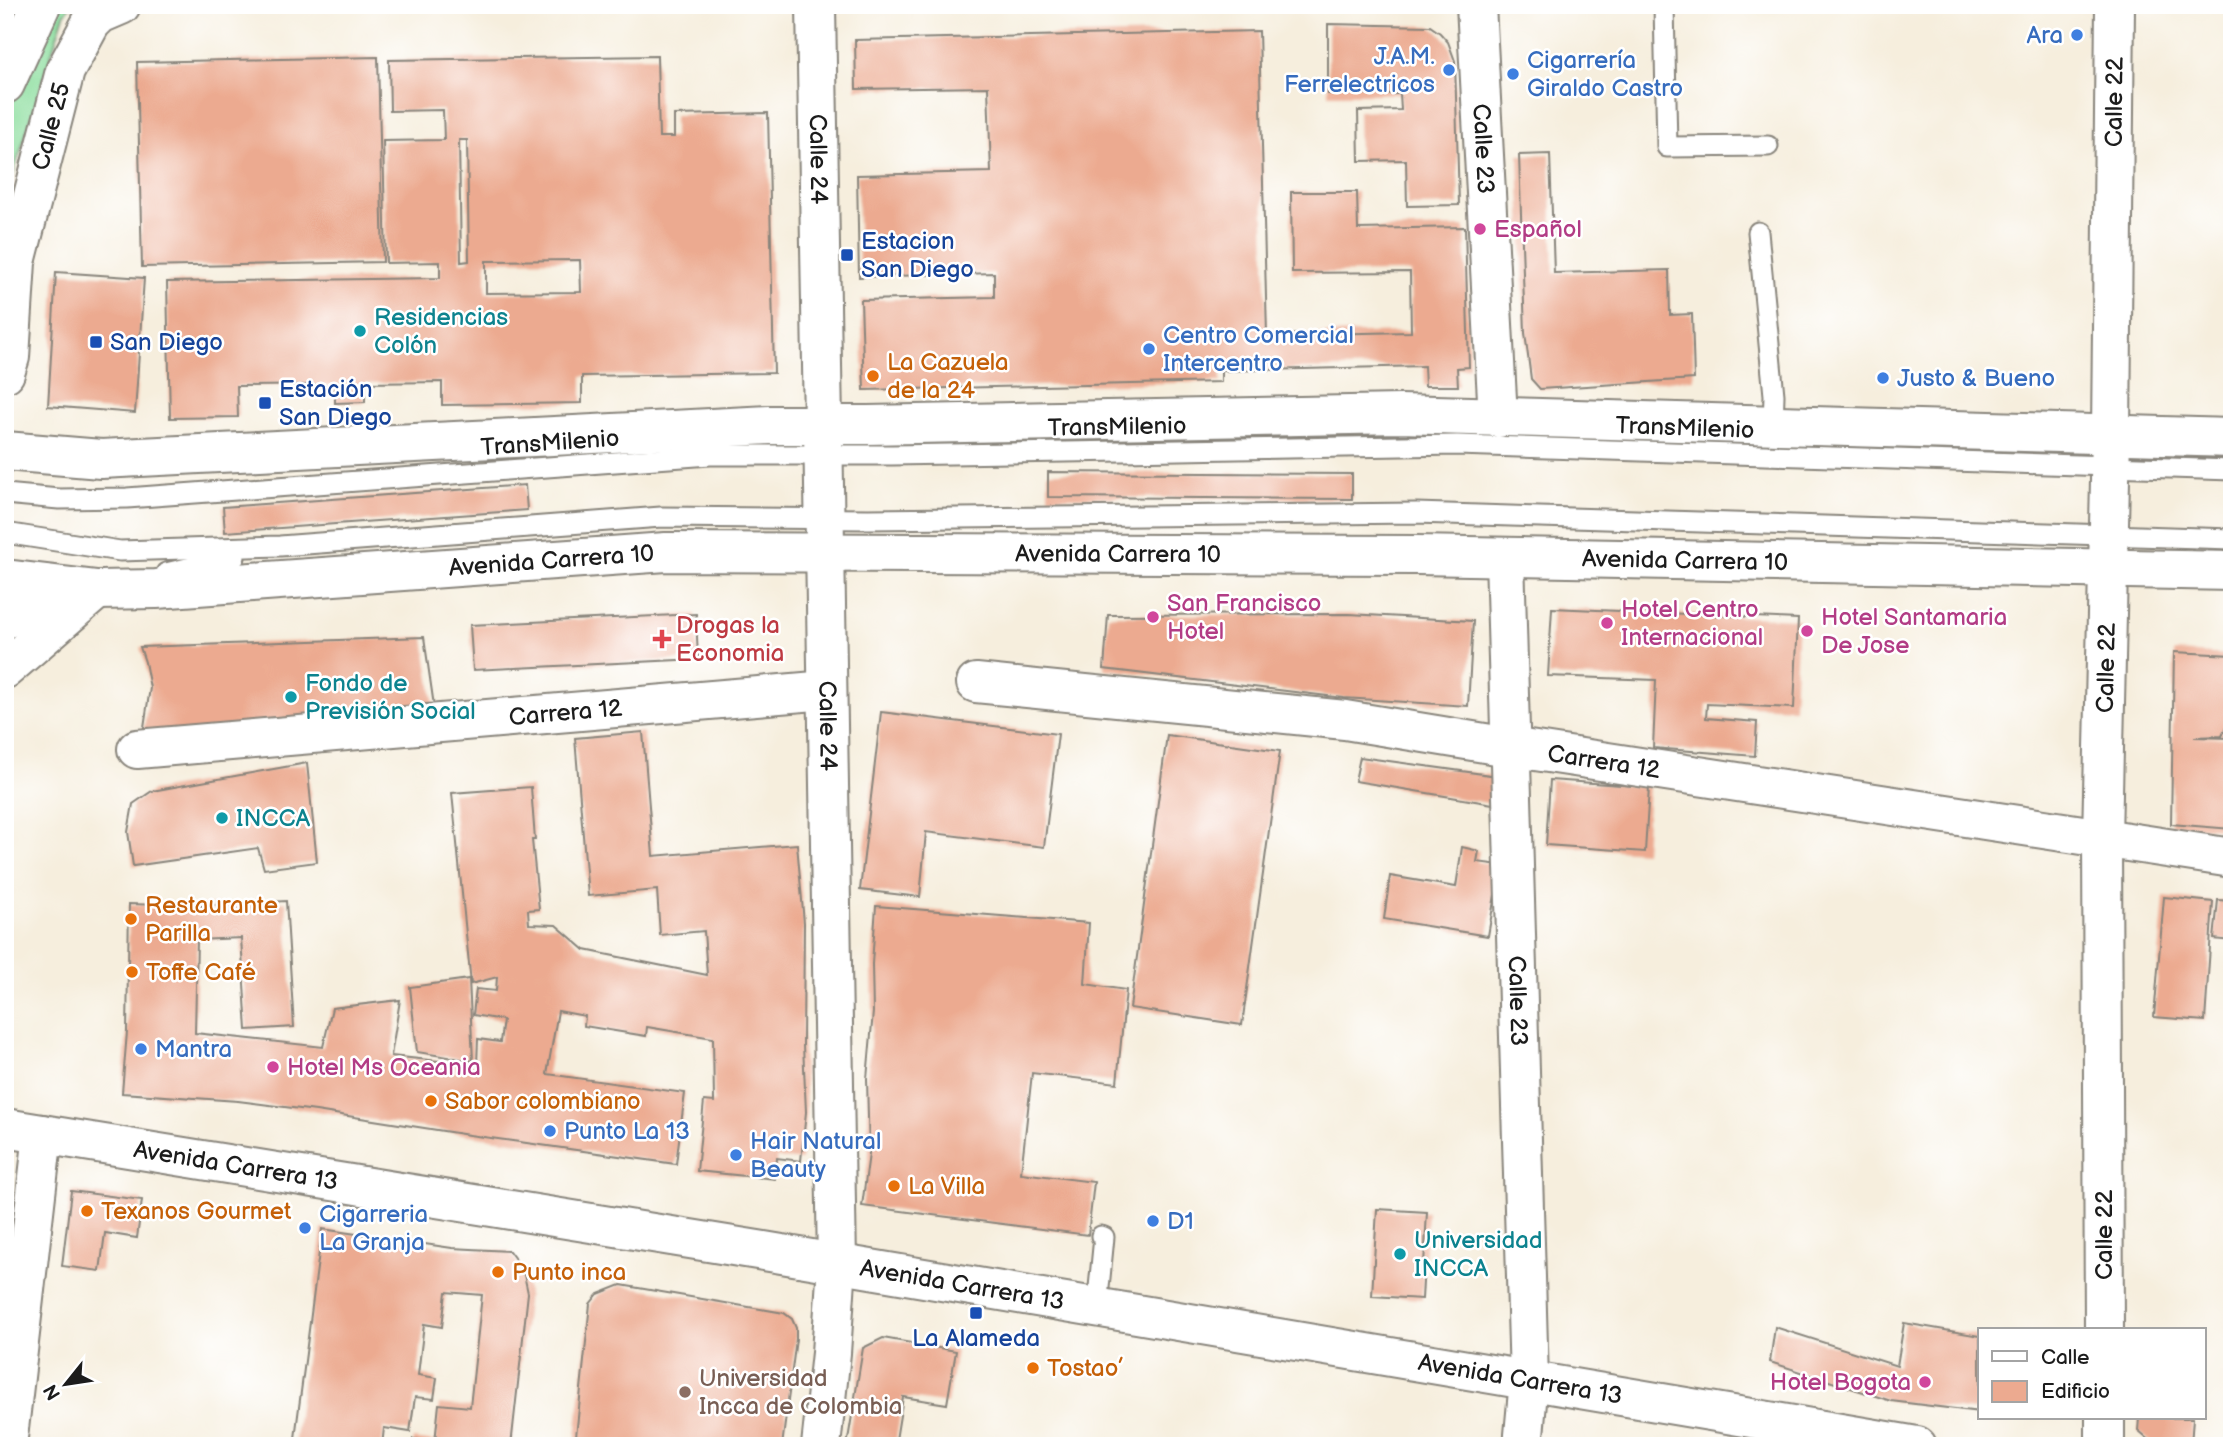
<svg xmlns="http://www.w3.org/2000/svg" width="2237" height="1451" viewBox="0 0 2237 1451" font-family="'Balsamiq Sans',sans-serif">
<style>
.green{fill:#8cde9e;stroke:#547d5d;stroke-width:2}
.building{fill:#ecaa90;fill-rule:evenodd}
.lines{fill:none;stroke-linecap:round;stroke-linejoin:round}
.lane-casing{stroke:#89857c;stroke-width:23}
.street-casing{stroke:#89857c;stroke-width:42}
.secondary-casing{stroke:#89857c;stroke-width:42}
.primary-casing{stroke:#89857c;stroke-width:42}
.lane{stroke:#fff;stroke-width:19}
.street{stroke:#fff;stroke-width:38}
.secondary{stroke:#fff;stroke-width:38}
.primary{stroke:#fff;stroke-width:38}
.shop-dot{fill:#3f7fe0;stroke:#fff;stroke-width:2.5}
.hotel-dot{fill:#d1479c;stroke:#fff;stroke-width:2.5}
.transit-dot{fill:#1a4fb4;stroke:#fff;stroke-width:2.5}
.culture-dot{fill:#0f9aa8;stroke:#fff;stroke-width:2.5}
.food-dot{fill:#e8710a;stroke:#fff;stroke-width:2.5}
.health-dot{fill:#e0444e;stroke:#fff;stroke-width:2.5}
.education-dot{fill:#8d6e63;stroke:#fff;stroke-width:2.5}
.labels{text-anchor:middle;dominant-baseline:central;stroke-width:5;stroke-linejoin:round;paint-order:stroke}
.shop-label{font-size:24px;fill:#366cbe;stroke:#fff;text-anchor:start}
.street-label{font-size:24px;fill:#1c1c1c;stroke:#fff}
.hotel-label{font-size:24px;fill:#b23c85;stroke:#fff;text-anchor:start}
.transit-label{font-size:24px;fill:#164399;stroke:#fff;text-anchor:start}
.culture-label{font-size:24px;fill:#0d838f;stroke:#fff;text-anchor:start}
.food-label{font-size:24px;fill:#c56008;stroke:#fff;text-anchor:start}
.health-label{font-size:24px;fill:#be3a42;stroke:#fff;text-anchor:start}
.education-label{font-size:24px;fill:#785e54;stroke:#fff;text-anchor:start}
</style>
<rect width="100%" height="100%" fill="#fff"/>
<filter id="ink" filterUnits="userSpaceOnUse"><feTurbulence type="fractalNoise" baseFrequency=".0143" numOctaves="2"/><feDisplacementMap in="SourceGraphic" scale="14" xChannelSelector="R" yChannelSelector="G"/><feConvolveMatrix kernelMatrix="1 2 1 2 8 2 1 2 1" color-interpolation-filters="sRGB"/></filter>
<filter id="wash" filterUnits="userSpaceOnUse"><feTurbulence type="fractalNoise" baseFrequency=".00686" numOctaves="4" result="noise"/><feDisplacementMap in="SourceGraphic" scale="28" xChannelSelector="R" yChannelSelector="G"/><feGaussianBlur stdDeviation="1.57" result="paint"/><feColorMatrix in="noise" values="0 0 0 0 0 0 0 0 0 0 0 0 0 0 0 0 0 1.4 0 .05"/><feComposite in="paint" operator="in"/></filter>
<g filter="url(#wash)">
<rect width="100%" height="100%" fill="#f6eedd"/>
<path class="green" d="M53,5H71L64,15L5,200V107Z"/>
<g id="blocks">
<g class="building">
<path d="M1328,24L1430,26L1440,33L1448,42L1455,61L1459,205L1407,206L1406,160L1359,161L1358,111L1401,110L1400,94H1328Z"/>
<path d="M1259,31L1267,335L1411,332L1410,272L1292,273L1291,192H1357L1358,229L1465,227L1469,367L1457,368L1458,386H1425L1424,366L1221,371V382L864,390L861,300L994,297V273L859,277L857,175L991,172L988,87L856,89L855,40Z"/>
<path d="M657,56L659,137H674V115L768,113L774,373L582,376V403L442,405V382L365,383V402L335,403V385L237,386L238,417L170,418L167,282L440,278V262L386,263L383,141L444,140L443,110L390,111L389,60ZM459,140H467L469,261L461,262ZM580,260L581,292L486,293V261Z"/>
<path d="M378,57L383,262L142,267L137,62Z"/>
<path d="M1550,154L1554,273L1669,270L1670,315L1692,314L1694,379L1540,389L1531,379L1525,333L1519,155Z"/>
<path d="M56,272L144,278L135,413L48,406Z"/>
<path d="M1048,472L1352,474V499L1048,497Z"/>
<path d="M525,485L527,510L225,532L223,507Z"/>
<path d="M1552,608L1798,619L1794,708L1707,704L1706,718L1757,722L1755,756L1653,748L1656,680L1548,676Z"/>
<path d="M696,614L698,659L473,670L470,625Z"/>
<path d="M1349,614L1473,621L1468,706L1344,698L1104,669L1108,615Z"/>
<path d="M424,637L434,706L142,740L150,688L145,662L140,647Z"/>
<path d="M2174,652L2232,655V715L2222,736L2194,737L2232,738V829L2171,824Z"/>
<path d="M881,712L1058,734L1044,847L926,832L920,897L860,890Z"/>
<path d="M643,732L653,856L797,844L804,923L803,1045L806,1112L801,1161L777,1158L775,1179L697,1171L704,1101L714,1102L713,1038L647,1027L646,1036L584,1026L585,1016L558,1011L547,1074L685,1093L676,1164L469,1135L316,1111L238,1101L122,1093L127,1032L129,904L195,906L286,901L294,1027L247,1030L241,938L197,940L195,1033L323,1047L332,1008L400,1000L391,1056L477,1065L478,1039L500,1042L503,1020L473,1015L476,989L496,991L497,977L471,984L452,793L531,787L535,840H532L539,909L528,910L529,924L556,925L585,950L707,975L704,931L660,935L657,890L588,896L575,738Z"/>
<path d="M1167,735L1280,751L1242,1025L1130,1008Z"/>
<path d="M1360,757L1497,776L1499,805L1355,781Z"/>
<path d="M307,763L317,862L264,869L258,848L133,866L128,832L133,804L152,791Z"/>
<path d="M1550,780L1649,787L1645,852L1546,845Z"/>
<path d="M1462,847L1479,851L1477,862L1500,865L1488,936L1384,919L1390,876L1456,887Z"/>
<path d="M2164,897L2213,902L2205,1021L2154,1017Z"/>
<path d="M2218,900L2232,901V941L2214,939Z"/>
<path d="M876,906L1089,923L1085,984L1126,990L1117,1083L1032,1073L1021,1173L1094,1182L1088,1235L862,1206L869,1154L867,1079L873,1012L872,964Z"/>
<path d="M469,979L473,1061L417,1052L410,987Z"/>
<path d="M71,1191L142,1200L137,1238L105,1233L100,1271L62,1266Z"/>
<path d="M1377,1209L1427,1212L1422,1299L1372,1296Z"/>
<path d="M322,1229L452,1248L509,1251L523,1270L528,1293L511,1446H412L413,1439L435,1442L439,1404L470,1407L482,1295L446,1292L442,1327L424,1324L418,1375L437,1378L434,1399L415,1397L410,1432L384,1428L382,1446L352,1444L351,1446H294Z"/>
<path d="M621,1285L784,1313L792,1319L796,1328V1339L782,1446H575L590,1304L598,1294Z"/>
<path d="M1904,1323L1980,1336V1412L1891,1401L1770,1362L1775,1327L1897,1366Z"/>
<path d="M883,1338L956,1351L947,1404L903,1397L895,1446H847L863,1348Z"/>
<path d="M2139,1418H2193L2191,1445L2152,1443L2138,1431Z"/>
</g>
</g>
</g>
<g filter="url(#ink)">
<use href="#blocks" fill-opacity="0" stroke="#89857c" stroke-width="2"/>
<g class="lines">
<g class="lane-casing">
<g id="lane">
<path d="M1664,5L1667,147L1768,146"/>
<path d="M1758,232L1774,395L1773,426"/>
<path d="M5,494L59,499L127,498L710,455H892L1457,445L2232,470"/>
<path d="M5,533L120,551L280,546L661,517L868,519L1416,513L2232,539"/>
<path d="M166,573L235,557"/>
<path d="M1097,1308L1104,1237L1101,1236"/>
</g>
</g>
<g class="street-casing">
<g id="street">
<path id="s1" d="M1476,5L1498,418"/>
<path id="s2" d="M1505,557L1529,1380L1523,1446"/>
<path d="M976,683L1345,720L1509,747"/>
<path id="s3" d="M137,749L827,690"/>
<path d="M7,1446L43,1134"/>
</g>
</g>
<g class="secondary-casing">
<g id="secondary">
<path id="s4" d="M816,5L837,1264L831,1353L821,1446"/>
<path id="s5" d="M5,373L10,357L16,262L65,71L91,23L100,14L121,5"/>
<path id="s6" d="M1509,747L2232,858"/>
<path id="s7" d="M5,1128L764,1251L1917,1446"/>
<path id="s8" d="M2104,1330L2102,838L2111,435L2115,5"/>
<path d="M2105,1418V1446"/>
</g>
</g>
<g class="primary-casing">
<g id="primary">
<path d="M5,84L41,5"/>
<path d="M5,451L101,459L769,425H867L1400,414L2232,438"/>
<path id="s9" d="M5,579L97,590L156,589L666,552L1417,555L2232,571"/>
<path d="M5,619L83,594"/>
<path d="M5,669L97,590"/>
</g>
</g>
<use href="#lane" class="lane"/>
<use href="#street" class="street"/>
<use href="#secondary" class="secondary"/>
<use href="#primary" class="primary"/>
</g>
</g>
<g class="shop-dot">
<circle cx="2077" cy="35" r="7"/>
<circle cx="1449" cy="70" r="7"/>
<circle cx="1513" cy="74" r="7"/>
<circle cx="1149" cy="349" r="7"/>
<circle cx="1883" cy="378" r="7"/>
<circle cx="141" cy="1049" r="7"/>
<circle cx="550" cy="1131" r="7"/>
<circle cx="736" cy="1155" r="7"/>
<circle cx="1153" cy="1221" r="7"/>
<circle cx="305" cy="1228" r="7"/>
</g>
<g class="hotel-dot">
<circle cx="1480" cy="229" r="7"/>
<circle cx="1153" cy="617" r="7"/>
<circle cx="1607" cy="623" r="7"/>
<circle cx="1807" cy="631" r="7"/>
<circle cx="273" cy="1067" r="7"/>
<circle cx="1925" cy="1382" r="7"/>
</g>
<g class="transit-dot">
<rect x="840" y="248" width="14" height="14" rx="3.5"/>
<rect x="89" y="335" width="14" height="14" rx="3.5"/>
<rect x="258" y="396" width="14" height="14" rx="3.5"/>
<rect x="969" y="1306" width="14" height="14" rx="3.5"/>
</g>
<g class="culture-dot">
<circle cx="360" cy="331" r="7"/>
<circle cx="291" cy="697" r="7"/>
<circle cx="222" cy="818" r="7"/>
<circle cx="1400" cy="1254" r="7"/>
</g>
<g class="food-dot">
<circle cx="873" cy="376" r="7"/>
<circle cx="131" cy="919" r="7"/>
<circle cx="132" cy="972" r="7"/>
<circle cx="431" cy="1101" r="7"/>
<circle cx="894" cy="1186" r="7"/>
<circle cx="87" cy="1211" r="7"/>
<circle cx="498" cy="1272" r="7"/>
<circle cx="1033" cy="1368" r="7"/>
</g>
<path class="health-dot" d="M658.5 628.5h7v7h7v7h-7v7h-7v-7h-7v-7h7z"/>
<circle class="education-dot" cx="685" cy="1392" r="7"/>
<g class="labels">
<g class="shop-label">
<text x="2063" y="35" text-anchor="end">Ara</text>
<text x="1435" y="56" text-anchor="end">J.A.M.<tspan x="1435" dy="28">Ferrelectricos</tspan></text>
<text x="1527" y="60">Cigarrería<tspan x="1527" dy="28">Giraldo Castro</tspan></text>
<text x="1163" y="335">Centro Comercial<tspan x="1163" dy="28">Intercentro</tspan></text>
<text x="1897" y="378">Justo &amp; Bueno</text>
<text x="155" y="1049">Mantra</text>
<text x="564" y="1131">Punto La 13</text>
<text x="750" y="1141">Hair Natural<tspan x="750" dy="28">Beauty</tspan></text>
<text x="319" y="1214">Cigarreria<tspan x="319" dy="28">La Granja</tspan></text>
<text x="1167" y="1221">D1</text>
</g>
<g class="street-label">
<text stroke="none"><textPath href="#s8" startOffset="1228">Calle 22</textPath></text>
<text stroke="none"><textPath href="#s5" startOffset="252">Calle 25</textPath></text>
<text stroke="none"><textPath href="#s1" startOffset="144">Calle 23</textPath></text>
<text stroke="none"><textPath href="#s4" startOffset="154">Calle 24</textPath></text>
<text transform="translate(1117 427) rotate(-1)">TransMilenio</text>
<text transform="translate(1685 428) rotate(2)">TransMilenio</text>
<text transform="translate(550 443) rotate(-4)">TransMilenio</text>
<text stroke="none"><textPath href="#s9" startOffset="1115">Avenida Carrera 10</textPath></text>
<text stroke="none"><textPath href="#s9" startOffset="548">Avenida Carrera 10</textPath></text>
<text stroke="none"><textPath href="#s9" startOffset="1682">Avenida Carrera 10</textPath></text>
<text stroke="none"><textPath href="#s8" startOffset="662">Calle 22</textPath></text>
<text stroke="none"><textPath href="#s3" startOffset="430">Carrera 12</textPath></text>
<text stroke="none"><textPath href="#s4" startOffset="721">Calle 24</textPath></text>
<text stroke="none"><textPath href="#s6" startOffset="96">Carrera 12</textPath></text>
<text stroke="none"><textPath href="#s2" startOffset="444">Calle 23</textPath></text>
<text stroke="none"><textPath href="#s7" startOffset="234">Avenida Carrera 13</textPath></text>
<text transform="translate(2104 1235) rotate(-90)">Calle 22</text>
<text stroke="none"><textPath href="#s7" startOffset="970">Avenida Carrera 13</textPath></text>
<text stroke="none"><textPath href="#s7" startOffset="1536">Avenida Carrera 13</textPath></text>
</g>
<g class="hotel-label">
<text x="1494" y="229">Español</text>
<text x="1167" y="603">San Francisco<tspan x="1167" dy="28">Hotel</tspan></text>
<text x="1621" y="609">Hotel Centro<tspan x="1621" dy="28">Internacional</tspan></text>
<text x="1821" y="617">Hotel Santamaria<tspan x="1821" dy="28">De Jose</tspan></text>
<text x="287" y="1067">Hotel Ms Oceania</text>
<text x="1911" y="1382" text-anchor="end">Hotel Bogota</text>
</g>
<g class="transit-label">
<text x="861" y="241">Estacion<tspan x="861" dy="28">San Diego</tspan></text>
<text x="110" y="342">San Diego</text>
<text x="279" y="389">Estación<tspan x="279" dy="28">San Diego</tspan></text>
<text x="976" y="1338" text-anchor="middle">La Alameda</text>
</g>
<g class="culture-label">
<text x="374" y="317">Residencias<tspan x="374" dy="28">Colón</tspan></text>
<text x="305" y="683">Fondo de<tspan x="305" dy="28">Previsión Social</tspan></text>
<text x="236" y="818">INCCA</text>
<text x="1414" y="1240">Universidad<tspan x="1414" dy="28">INCCA</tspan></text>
</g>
<g class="food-label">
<text x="887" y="362">La Cazuela<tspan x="887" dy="28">de la 24</tspan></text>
<text x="145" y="905">Restaurante<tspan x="145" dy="28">Parilla</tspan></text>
<text x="146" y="972">Toffe Café</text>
<text x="445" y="1101">Sabor colombiano</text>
<text x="908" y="1186">La Villa</text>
<text x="101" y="1211">Texanos Gourmet</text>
<text x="512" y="1272">Punto inca</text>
<text x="1047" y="1368">Tostao’</text>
</g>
<g class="health-label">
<text x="676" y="625">Drogas la<tspan x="676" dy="28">Economia</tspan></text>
</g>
<g class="education-label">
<text x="699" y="1378">Universidad<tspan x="699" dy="28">Incca de Colombia</tspan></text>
</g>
</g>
<rect width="2237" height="1451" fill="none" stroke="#fff" stroke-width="28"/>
<rect x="1978" y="1328" width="228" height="91" fill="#ffffff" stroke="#a4a4a4" stroke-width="2"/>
<rect x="1992" y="1351" width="35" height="10" fill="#ffffff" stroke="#a4a4a4" stroke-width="2"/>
<text x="2041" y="1364" font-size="21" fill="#1c1c1c">Calle</text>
<rect x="1992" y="1381" width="35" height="21" fill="#ecaa90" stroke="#a4a4a4" stroke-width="2"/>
<text x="2041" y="1398" font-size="21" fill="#1c1c1c">Edificio</text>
<g transform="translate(66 1384) rotate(240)" stroke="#ffffff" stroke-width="5" paint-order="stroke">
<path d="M0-5L12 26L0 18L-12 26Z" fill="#1c1c1c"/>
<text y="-10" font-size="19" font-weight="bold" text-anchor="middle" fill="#1c1c1c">N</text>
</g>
</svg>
